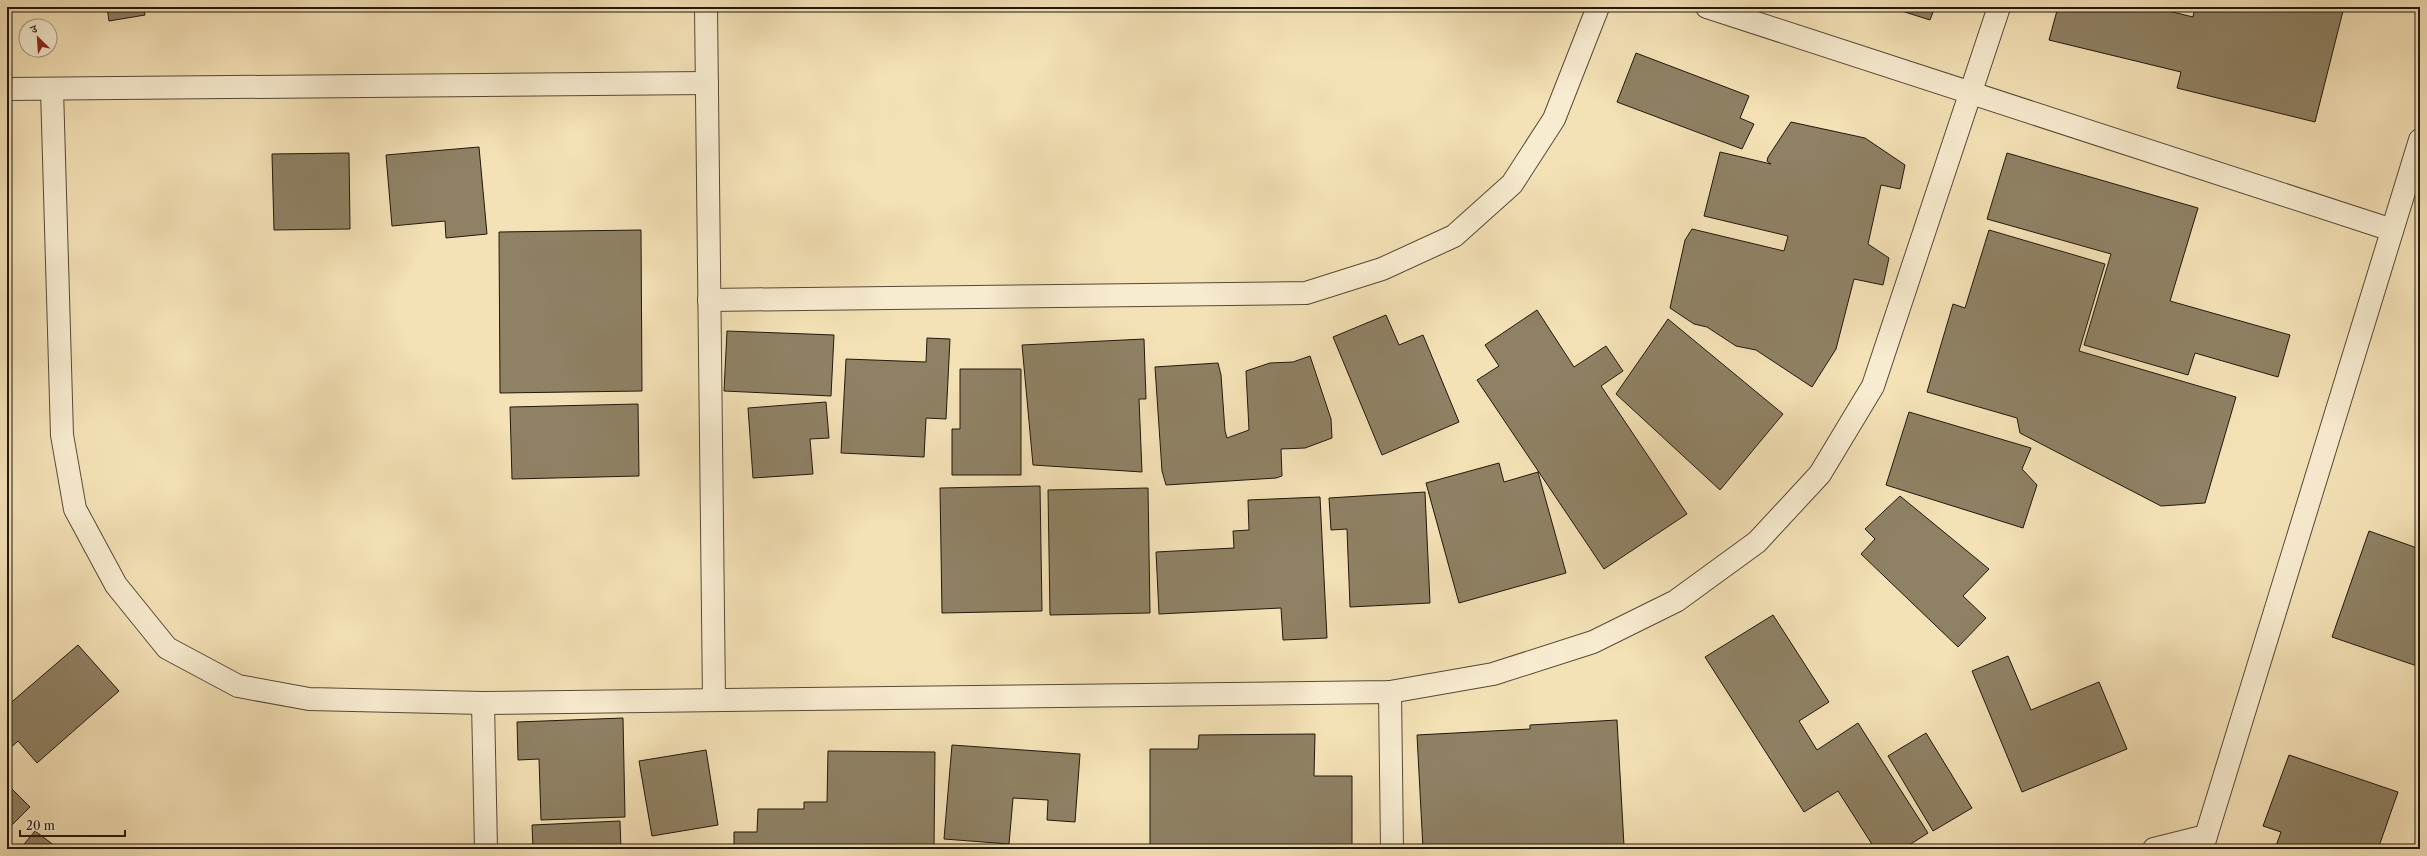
<svg xmlns="http://www.w3.org/2000/svg" width="2427" height="856" viewBox="0 0 2427 856" font-family="'Libre Caslon Text','Noto Serif Devanagari',serif">
<style>
.building{fill:#8f8164;stroke:#21180c}
.lines{fill:none;stroke-linecap:round;stroke-linejoin:round}
.street-casing{stroke:#564a36;stroke-width:24}
.street{stroke:#f8ecd0;stroke-width:22}
</style>
<rect width="100%" height="100%" fill="#f4e1b6"/>
<filter id="stains"><feTurbulence type="fractalNoise" baseFrequency=".005" numOctaves="4"/><feColorMatrix values="0 0 0 0 .2 0 0 0 0 .09 0 0 0 0 .02 0 0 0 .5 -.17"/></filter>
<radialGradient id="worn" r=".72"><stop offset=".6" stop-color="#630" stop-opacity="0"/><stop offset="1" stop-color="#630" stop-opacity=".3"/></radialGradient>
<g class="building">
<path d="M107,7H143L145,15L109,21Z"/>
<path d="M1889,7H1935L1930,20Z"/>
<path d="M2058,7H2152L2193,17L2195,7H2344L2315,122L2177,88L2181,72L2049,40Z"/>
<path d="M1636,53L1749,96L1740,118L1754,124L1742,149L1617,102Z"/>
<path d="M1791,122L1865,138L1905,165L1900,189L1881,185L1868,244L1889,258L1883,285L1854,279L1836,349L1812,387L1756,350L1736,346L1707,327L1694,324L1670,308L1685,240L1692,229L1784,251L1788,236L1704,216L1720,152L1771,164L1767,161L1768,157Z"/>
<path d="M479,147L487,234L446,238L445,221L392,226L386,155Z"/>
<path d="M349,153L350,229L274,230L272,154Z"/>
<path d="M2007,153L2198,208L2170,301L2290,335L2278,377L2195,353L2188,375L2084,345L2111,254L1987,219Z"/>
<path d="M641,230L642,391L500,393L499,232Z"/>
<path d="M1989,230L2105,264L2079,351L2236,397L2205,503L2161,506L2020,433L2017,418L1927,392L1953,304L1965,308Z"/>
<path d="M1537,310L1574,367L1606,346L1623,371L1601,386L1687,514L1604,569L1477,380L1499,366L1485,345Z"/>
<path d="M1386,315L1399,345L1423,335L1459,422L1382,455L1333,337Z"/>
<path d="M1668,319L1783,414L1720,490L1616,394Z"/>
<path d="M727,331L834,335L831,396L724,391Z"/>
<path d="M927,338L950,339L946,419L926,418L924,457L841,453L846,359L926,362Z"/>
<path d="M1144,339L1146,399H1139L1142,472L1033,465L1022,345Z"/>
<path d="M1310,356L1331,419L1332,438L1305,448L1281,449L1282,476L1276,478L1166,485L1162,471L1155,367L1218,363L1221,375L1225,431L1227,438L1249,430L1246,371L1270,363L1293,362Z"/>
<path d="M960,369H1021V475H952V429H960Z"/>
<path d="M826,402L829,438L810,439L813,474L753,478L748,408Z"/>
<path d="M638,404L639,476L512,479L510,407Z"/>
<path d="M1909,412L2031,448L2022,469L2037,485L2023,528L1886,485Z"/>
<path d="M1499,463L1504,482L1538,472L1566,573L1459,603L1426,483Z"/>
<path d="M1040,486L1042,611L942,613L940,488Z"/>
<path d="M1148,488L1150,613L1050,615L1048,490Z"/>
<path d="M1425,492L1430,603L1350,607L1347,529L1331,530L1329,498Z"/>
<path d="M1900,496L1989,569L1963,596L1986,618L1958,647L1861,554L1875,539L1865,529Z"/>
<path d="M1320,497L1327,638L1283,640L1281,608L1159,614L1156,552L1234,548L1233,531L1249,530L1248,500Z"/>
<path d="M2369,531L2420,549V667L2332,637Z"/>
<path d="M1773,615L1829,702L1799,721L1817,750L1858,723L1928,833L1903,849H1875L1838,791L1804,812L1705,657Z"/>
<path d="M78,645L119,691L37,763L18,741L7,751V706Z"/>
<path d="M2008,656L2031,710L2099,682L2127,749L2022,792L1972,671Z"/>
<path d="M623,718L625,817L541,820L539,759L518,760L517,722Z"/>
<path d="M1617,720L1624,846L1572,849H1423L1417,735L1530,729V725Z"/>
<path d="M1926,733L1972,808L1933,831L1888,756Z"/>
<path d="M1315,734L1314,776H1352V849H1150V749H1198L1199,735Z"/>
<path d="M952,745L1080,754L1075,822L1047,820L1048,800L1013,798L1009,844L944,839Z"/>
<path d="M706,750L718,825L652,836L639,761Z"/>
<path d="M828,751L935,752L934,849H734V832H757L758,809H804V802H827Z"/>
<path d="M2289,755L2398,792L2378,849H2275L2281,832L2263,826Z"/>
<path d="M7,784L30,807L7,830Z"/>
<path d="M620,821L621,849H533L532,825Z"/>
<path d="M35,831L59,849H20Z"/>
</g>
<g class="lines">
<g class="street-casing">
<g id="street">
<path d="M706,7L714,699"/>
<path d="M1707,7L2392,230"/>
<path d="M7,89L707,83"/>
<path d="M52,89L62,435L75,509L116,585L167,648L238,686L309,699L483,703L1390,692L1493,674L1593,642L1676,601L1757,542L1820,474L1873,386L1999,7"/>
<path d="M709,300L1306,293L1382,269L1454,236L1512,184L1554,119L1598,7"/>
<path d="M1390,692L1392,849"/>
<path d="M483,703L486,849"/>
<path d="M2154,849L2206,836"/>
<path d="M2202,849L2420,140"/>
</g>
</g>
<use href="#street" class="street"/>
</g>
<rect width="2427" height="856" fill="none" stroke="#f4e1b6" stroke-width="24"/>
<rect x="8" y="8" width="2411" height="840" fill="none" stroke="#21180c" stroke-width="2"/>
<rect x="12" y="12" width="2403" height="832" fill="none" stroke="#21180c"/>
<g transform="translate(38 38) rotate(335)"><circle r="19" fill="#f8ecd0" stroke="#a29782"/>
<path d="M0-3L7 15L0 10L-7 15Z" fill="#8f2418"/>
<text y="-6" font-size="11" font-weight="bold" text-anchor="middle" fill="#21180c">उ</text>
</g>
<path d="M20 830v6h105v-6" fill="none" stroke="#21180c" stroke-width="2"/>
<text x="26" y="830" font-size="12" fill="#21180c" stroke="#f8ecd0" stroke-width="3" paint-order="stroke">20 m</text>
<rect width="100%" height="100%" filter="url(#stains)"/>
<rect width="100%" height="100%" fill="url(#worn)"/>
</svg>
